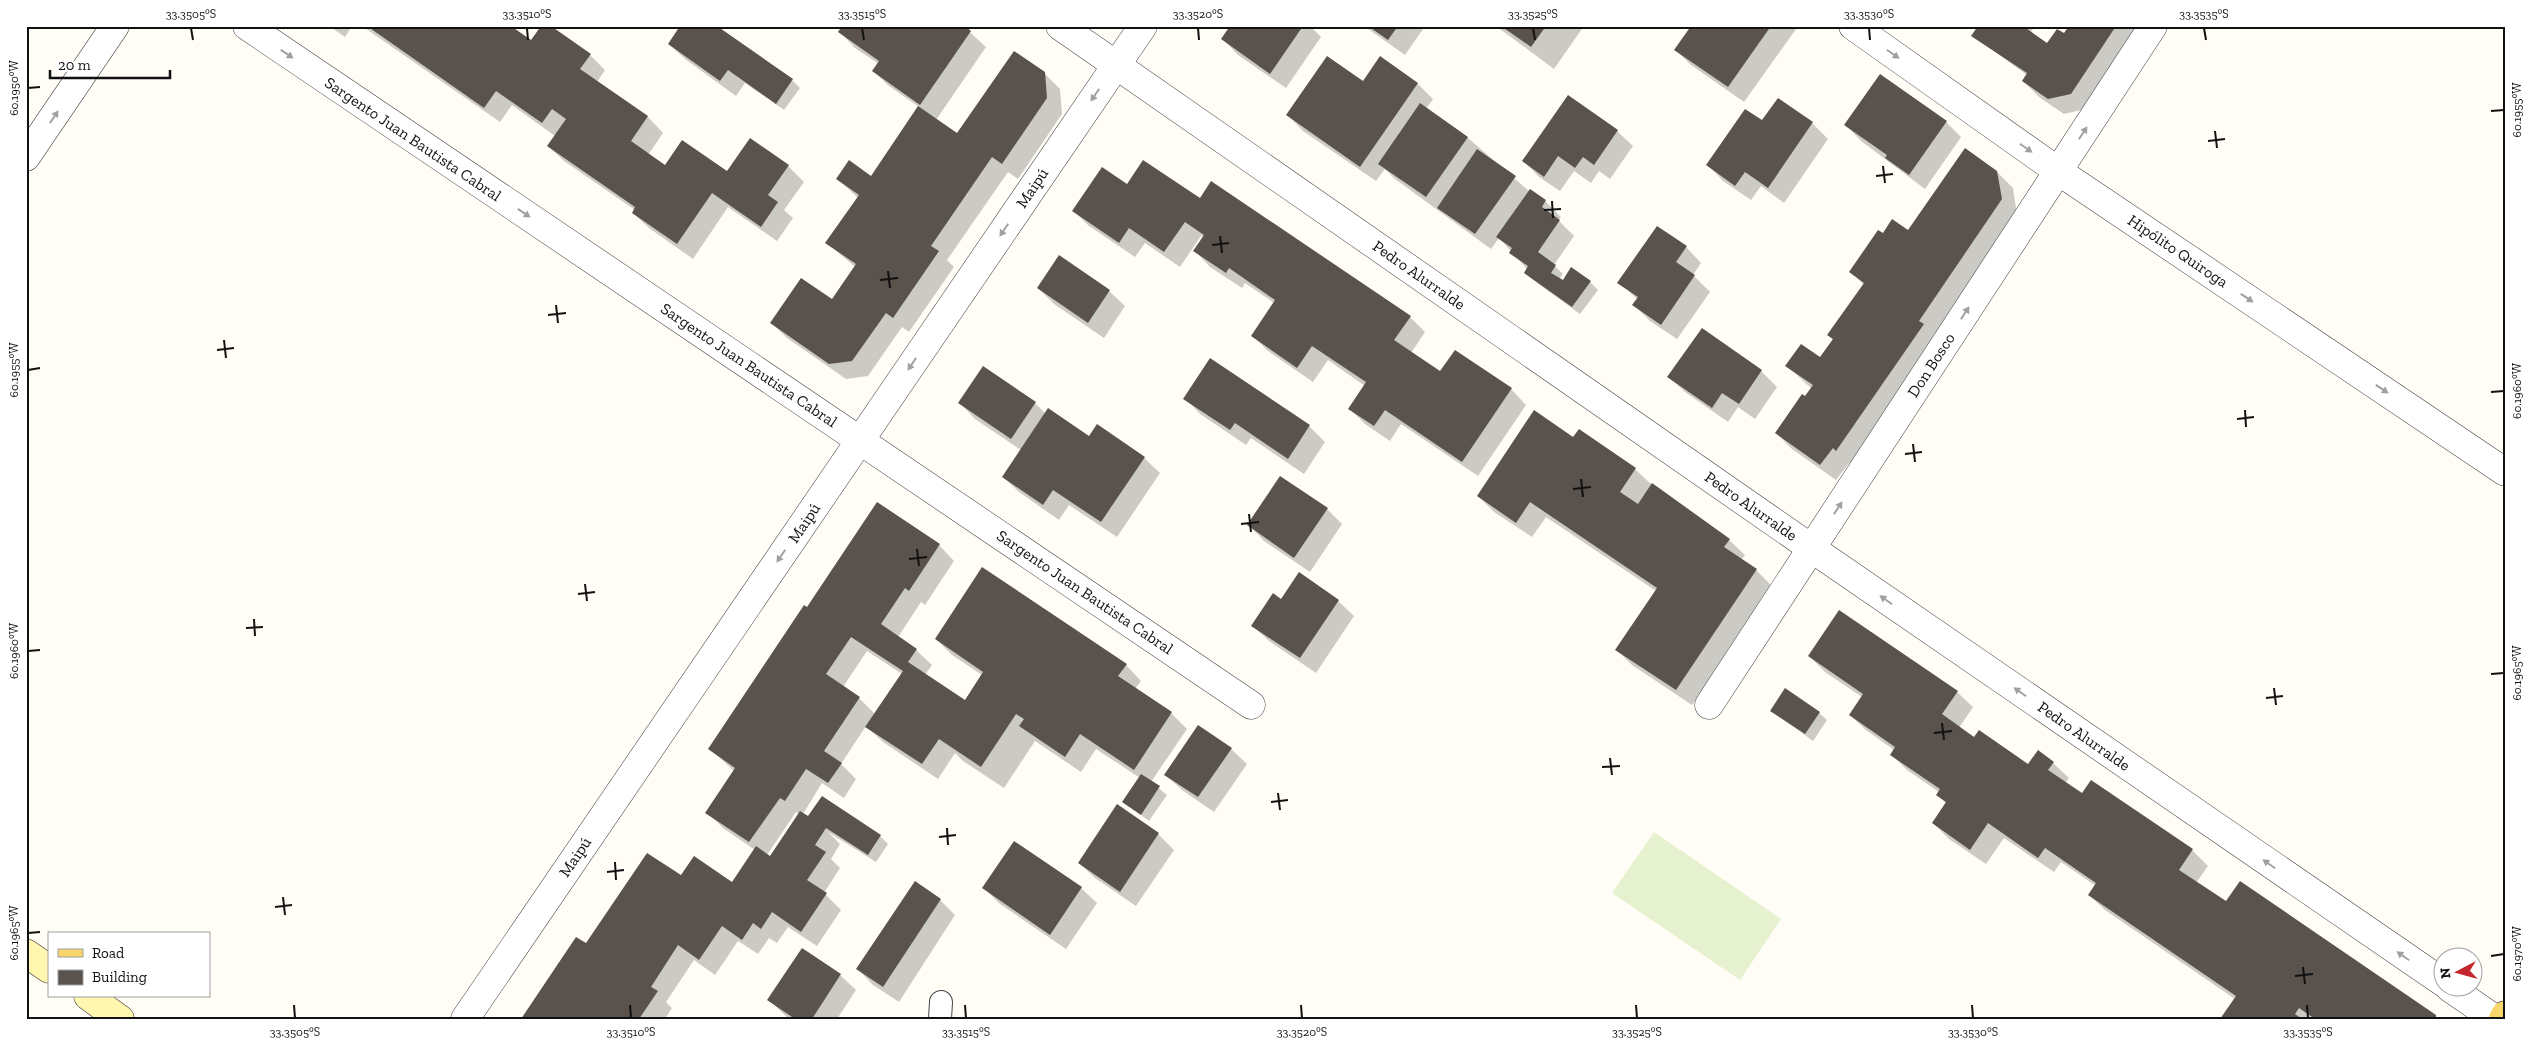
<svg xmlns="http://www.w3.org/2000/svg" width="2531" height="1045" viewBox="0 0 2531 1045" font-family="'Zilla Slab',serif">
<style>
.pitch{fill:#e6f2cf}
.shadow{fill:#0003;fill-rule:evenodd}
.building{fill:#5a524d}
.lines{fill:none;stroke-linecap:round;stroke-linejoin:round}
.service-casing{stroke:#444;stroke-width:24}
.minor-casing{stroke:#444;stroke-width:29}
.secondary-casing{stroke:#333;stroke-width:29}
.primary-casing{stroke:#222;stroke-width:29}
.service{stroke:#fff;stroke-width:22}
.minor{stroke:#fff;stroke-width:28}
.secondary{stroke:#fff6b0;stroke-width:28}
.primary{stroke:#f9d66b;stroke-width:28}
.oneway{fill:#a0a0a0}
.ticks{fill:none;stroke:#111;stroke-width:2}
.labels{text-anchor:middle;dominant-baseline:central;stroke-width:5;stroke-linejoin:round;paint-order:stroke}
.street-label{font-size:16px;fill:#111;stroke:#fff}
.neatline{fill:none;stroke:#111;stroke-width:2}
.ticks-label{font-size:12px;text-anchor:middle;fill:#111}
</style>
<rect width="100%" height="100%" fill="#fffdf5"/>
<path class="pitch" d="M1654,832L1781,919L1740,980L1612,893Z"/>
<g class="shadow">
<path d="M329,26H352L345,37Z"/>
<path d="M362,26H508L531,42L590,55L605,70L597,82L648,117L663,133L648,155L665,167L727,173L750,140L788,166L804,182L784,210L793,218L777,241L728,207L693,259L649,228L633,213L635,210L564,161L548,146L555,136L512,105L500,122Z"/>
<path d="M963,26L986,47L936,120L957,135L1044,73L1060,89L1062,114L1018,179L1008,172L947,260L954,267L909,332L902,327L868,376L846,379L787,338L772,323L832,300L855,267L827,243L858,198L838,179L872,178L919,107L889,86L873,71L879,64L855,48L840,32Z"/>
<path d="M1232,26H1310L1321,37L1286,88L1238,55L1223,39Z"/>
<path d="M1364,26H1425L1405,55Z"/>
<path d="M1496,26H1584L1554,69Z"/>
<path d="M1688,26H1793L1796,29L1744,102L1691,65L1676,50L1691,28Z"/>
<path d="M1978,26H2030L2033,29L2030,33L2046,44L2064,35L2070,26H2141L2086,109L2064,114L2039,97L2023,81L2027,75L1973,36Z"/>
<path d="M669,44L792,80L800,88L784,110L745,83L736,96L685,59Z"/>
<path d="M1380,58L1418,84L1433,99L1426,109L1468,138L1530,192L1545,201L1561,217L1558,220L1574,236L1554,265L1563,274L1559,279L1563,282H1590L1598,290L1580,314L1533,280L1525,273L1527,269L1499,238L1491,249L1395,179L1385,169L1376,181L1303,131L1288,115L1363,83Z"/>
<path d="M1778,100L1812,123L1828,139L1784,203L1761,186L1751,200L1723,181L1708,165L1762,122Z"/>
<path d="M1946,122L1961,137L1925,189L1861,141L1846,125Z"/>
<path d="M1617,131L1633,146L1610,179L1599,171L1591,183L1574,171L1560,191L1539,177L1524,161Z"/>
<path d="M1997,172L2013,188L2017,215L1852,465L1849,463L1836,480L1792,449L1776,433L1812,389L1787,366L1820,359L1833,340L1829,335L1864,285L1851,272L1883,235L1909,232Z"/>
<path d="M1127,186L1201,200L1410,317L1425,332L1411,353L1440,373L1511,389L1526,405L1478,476L1401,424L1390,441L1365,424L1350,409L1365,386L1328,360L1313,382L1268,351L1253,336L1274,303L1245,283L1242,288L1210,267L1195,251L1204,238L1201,236L1180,267L1145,243L1135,257L1089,226L1074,211Z"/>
<path d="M1686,247L1701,263L1693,275L1710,292L1677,339L1650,321L1634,305L1638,300L1619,282Z"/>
<path d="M1038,288L1109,291L1125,306L1104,338L1054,304Z"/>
<path d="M1702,330L1761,371L1777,387L1755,419L1738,407L1728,422L1685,392L1669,377Z"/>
<path d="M1211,359L1309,426L1325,442L1304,474L1251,438L1246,445L1200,414L1185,398Z"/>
<path d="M983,368L1035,403L1046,414L1090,438L1144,458L1160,473L1117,537L1069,505L1059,520L1019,492L1003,477L1021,450L975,419L960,403Z"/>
<path d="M1573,439L1635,469L1652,485L1729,540L1745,555L1741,560L1756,570L1772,586L1692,705L1632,665L1617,650L1656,591L1546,517L1532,537L1494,512L1478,496Z"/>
<path d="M1327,509L1342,524L1310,572L1264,541L1249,525Z"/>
<path d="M939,545L954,561L925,605L921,602L898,637L916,650L932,665L925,675L964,702L982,675L952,655L936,639L1126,665L1141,681L1135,689L1171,713L1187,729L1151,782L1167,795L1149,821L1124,802L1140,778L1096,749L1081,772L1035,741L1004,788L963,761L955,753L938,779L883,742L866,726L841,764L856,779L844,798L822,783L803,814L809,818L880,836L888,844L876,862L828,832L840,844L831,859L840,868L824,893L841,910L817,946L788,927L777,943L769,938L758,954L738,941L715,975L694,960L666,1002L672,1008L665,1019H523L587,945L681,877L732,884L755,850L723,828L707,812L734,771L710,749L808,609ZM867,651L902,674L875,714L859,698L843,687ZM796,812L799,814L771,858L767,855Z"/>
<path d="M1282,601H1338L1354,616L1316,673L1269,641L1253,626Z"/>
<path d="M1809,656L1957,692L1973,707L1959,728L1975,738L2028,765L2053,763L2069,778L2065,783L2082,795L2091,781L2192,850L2208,866L2196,883L2226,903L2438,1019H2222L2235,999L2105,910L2089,895L2096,886L2061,862L2054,872L2004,838L1986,864L1949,839L1933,823L1947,804L1937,795L1939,792L1907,770L1891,754L1894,750L1866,730L1850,715L1862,697L1825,672Z"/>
<path d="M1772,711L1819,713L1827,720L1813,741Z"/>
<path d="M1231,749L1247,764L1214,812L1182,790L1166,775Z"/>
<path d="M1118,806L1158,834L1174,850L1136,906L1095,878L1079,863Z"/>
<path d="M984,888H1081L1097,903L1066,949L1000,904Z"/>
<path d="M940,900L955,915L899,1002L873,985L858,969Z"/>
<path d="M840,975L856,990L837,1019H789L769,1000Z"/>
</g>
<g class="building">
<path d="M367,26H511L531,40L541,26H551L591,54L580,69L648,116L631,141L665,165L682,140L727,171L750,138L789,165L768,195L778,202L761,227L712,193L677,244L632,213L635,207L547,146L566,119L552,109L542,123L496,91L484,108Z"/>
<path d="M680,26H717L793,79L776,104L728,70L720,81L668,44Z"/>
<path d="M842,26H965L971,31L920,105L872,71L879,61L838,32Z"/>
<path d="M1230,26H1303L1270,74L1221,39Z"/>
<path d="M1368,26H1398L1388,40Z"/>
<path d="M1501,26H1546L1531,47Z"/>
<path d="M1691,26H1771L1728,87L1674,50Z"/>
<path d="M1978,26H2023L2047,43L2057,29L2064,33L2069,26H2116L2071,94L2048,99L2022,81L2027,73L1971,36Z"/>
<path d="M1014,51L1045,72L1047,98L1002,164L992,157L931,246L939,251L893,318L886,313L852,361L829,364L770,323L801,278L832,299L856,264L825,243L859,195L836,179L849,160L871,176L918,106L957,133Z"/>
<path d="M1327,56L1363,81L1380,56L1418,83L1360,167L1286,115Z"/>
<path d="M1880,74L1947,121L1909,175L1885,158L1887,155L1844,125Z"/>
<path d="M1568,95L1618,130L1594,165L1583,157L1575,168L1558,156L1544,177L1522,161Z"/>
<path d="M1778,98L1813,122L1768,188L1745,172L1735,186L1706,165L1745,109L1762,120Z"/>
<path d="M1420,103L1468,137L1426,197L1378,164Z"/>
<path d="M1965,148L1997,171L2002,199L1919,321L1924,324L1836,451L1833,448L1820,465L1775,433L1802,394L1805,396L1813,385L1785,366L1801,344L1820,357L1833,339L1827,335L1864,283L1849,272L1878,230L1883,233L1892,219L1908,230Z"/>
<path d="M1477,149L1516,176L1475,234L1437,208Z"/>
<path d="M1143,160L1200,198L1211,181L1411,316L1394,340L1440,371L1455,350L1512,388L1462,462L1385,410L1374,426L1348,409L1366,382L1312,346L1297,368L1251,336L1275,300L1229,268L1226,273L1193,251L1204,235L1185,222L1164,252L1129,228L1119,243L1072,211L1102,167L1127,184Z"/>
<path d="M1530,189L1546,200L1542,207L1560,220L1538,252L1556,265L1551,273L1563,280L1571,267L1591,281L1572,307L1524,273L1528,266L1509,253L1512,248L1496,237Z"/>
<path d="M1657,226L1687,246L1676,262L1695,275L1661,325L1632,305L1638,297L1617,283Z"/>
<path d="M1059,255L1110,290L1088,323L1037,288Z"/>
<path d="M1702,328L1762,370L1739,404L1722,393L1712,408L1667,377Z"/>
<path d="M1210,358L1310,425L1288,459L1235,423L1230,430L1183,399Z"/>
<path d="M983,366L1036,402L1011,439L958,403Z"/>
<path d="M1048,408L1089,436L1097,424L1145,457L1101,522L1053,490L1043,505L1002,477Z"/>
<path d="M1534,410L1573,437L1579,429L1636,468L1620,492L1638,504L1652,483L1730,539L1724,547L1757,569L1676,690L1615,650L1657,588L1530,502L1516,523L1477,496Z"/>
<path d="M1280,476L1328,508L1294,558L1247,525Z"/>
<path d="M877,502L940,544L909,591L905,588L881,624L917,649L908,662L965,700L983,672L935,639L982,567L1127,664L1118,676L1172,712L1134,770L1080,734L1065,757L1019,726L1024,719L1016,714L981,767L939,739L922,764L865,727L903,671L851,637L826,674L860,697L824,751L842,763L828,783L806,769L785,801L780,798L749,842L705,813L735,768L708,749L804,605L807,607Z"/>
<path d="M1299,572L1339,600L1300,658L1251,626L1273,593L1281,599Z"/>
<path d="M1839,610L1958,691L1942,714L1974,737L1979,730L2028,764L2038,750L2054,762L2048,770L2082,793L2091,780L2193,849L2179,870L2226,901L2240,881L2436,1015V1019H2315L2299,1008L2295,1014L2302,1019H2220L2236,996L2088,895L2096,883L2045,848L2038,858L1988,823L1970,850L1932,823L1946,802L1936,795L1940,789L1890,755L1895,747L1849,715L1863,694L1808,656Z"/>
<path d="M1785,688L1820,712L1805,734L1770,711Z"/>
<path d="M1198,725L1232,748L1198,797L1164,775Z"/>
<path d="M1141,774L1160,786L1141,815L1122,802Z"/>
<path d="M822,796L881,835L868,855L826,828L815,845L826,852L807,880L827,893L801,932L772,912L761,929L753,923L742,940L722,926L699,960L678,945L651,987L658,991L639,1019H521L576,937L586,943L647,853L681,875L694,856L732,882L756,846L770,856L800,811L808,816Z"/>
<path d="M1117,804L1159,833L1120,892L1078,863Z"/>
<path d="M1014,841L1082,887L1050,935L982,888Z"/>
<path d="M915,881L941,899L883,987L856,969Z"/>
<path d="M802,948L841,974L812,1019H795L767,1000Z"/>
</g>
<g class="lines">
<g class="service-casing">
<path id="service" d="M940,1019L941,1002"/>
</g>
<g class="minor-casing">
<g id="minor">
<path d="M247,26L1251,705"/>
<path d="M1060,26L1811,548L2444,983"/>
<path d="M1853,26L2058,171L2505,472"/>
<path d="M26,157L115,26"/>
<path d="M1709,705L2153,26"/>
<path d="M2450,988L2495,1019"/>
<path d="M465,1019L1143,26"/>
</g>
</g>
<g class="secondary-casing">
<g id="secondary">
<path d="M26,953L49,969"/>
<path d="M88,996L120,1019"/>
</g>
</g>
<g class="primary-casing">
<path id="primary" d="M2503,1019L2505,1015"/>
</g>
<use href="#service" class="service"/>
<use href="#minor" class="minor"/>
<use href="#secondary" class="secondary"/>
<use href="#primary" class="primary"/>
</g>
<defs><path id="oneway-solid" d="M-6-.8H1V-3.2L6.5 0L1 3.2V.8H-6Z" transform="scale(1.25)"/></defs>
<g class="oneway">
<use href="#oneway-solid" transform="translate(287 54) rotate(34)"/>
<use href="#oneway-solid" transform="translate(1893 54) rotate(35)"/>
<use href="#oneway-solid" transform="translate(1095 95) rotate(124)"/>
<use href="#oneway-solid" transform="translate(54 117) rotate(-56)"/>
<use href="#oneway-solid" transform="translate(2083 133) rotate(-57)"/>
<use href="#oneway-solid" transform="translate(2026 148) rotate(35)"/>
<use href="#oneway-solid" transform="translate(524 213) rotate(34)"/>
<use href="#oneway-solid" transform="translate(1004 230) rotate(124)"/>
<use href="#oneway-solid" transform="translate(2247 298) rotate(34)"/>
<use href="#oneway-solid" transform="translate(1965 313) rotate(-57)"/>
<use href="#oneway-solid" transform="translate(912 364) rotate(124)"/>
<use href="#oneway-solid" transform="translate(2382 389) rotate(34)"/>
<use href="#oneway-solid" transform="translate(1838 508) rotate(-57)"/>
<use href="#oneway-solid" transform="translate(781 556) rotate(124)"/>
<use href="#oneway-solid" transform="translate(1886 600) rotate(-145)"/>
<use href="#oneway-solid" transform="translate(2020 692) rotate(-145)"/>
<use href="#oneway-solid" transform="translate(2269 864) rotate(-145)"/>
<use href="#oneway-solid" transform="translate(2403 956) rotate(-145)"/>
</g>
<path class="ticks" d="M191,28L193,40M527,28L528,40M862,28L864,40M1198,28L1199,40M1533,28L1535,40M1869,28L1870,40M2204,28L2206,40M28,88L40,87M2491,111L2504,110M2215,131L2217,148M2208,141L2225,139M1883,166L1885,183M1876,176L1893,174M1552,201L1553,218M1544,210L1561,209M1220,236L1222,253M1212,245L1229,243M888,271L890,288M880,280L898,278M556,305L558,323M548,315L566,313M224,340L226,358M217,350L234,348M28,370L40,368M2491,392L2504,391M2245,410L2246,427M2237,419L2254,417M1913,444L1915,462M1905,454L1922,452M1581,479L1583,497M1573,489L1591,487M1249,514L1251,532M1241,524L1259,522M917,549L919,566M909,559L927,557M585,584L587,601M578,594L595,592M254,619L255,636M246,628L263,627M28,651L40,650M2491,674L2504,673M2274,688L2276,705M2266,698L2283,696M1942,723L1944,740M1934,733L1952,731M1610,758L1612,775M1602,767L1620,766M1278,793L1280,810M1271,802L1288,800M947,828L948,845M939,837L956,835M615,862L616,880M607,872L624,870M283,897L285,915M275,907L292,905M28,933L40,932M2491,956L2504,954M2303,967L2305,984M2295,976L2313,974M294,1005L295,1018M630,1005L631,1018M965,1005L966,1018M1301,1005L1302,1018M1636,1005L1637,1018M1972,1005L1973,1018M2307,1005L2308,1018"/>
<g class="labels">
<g class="street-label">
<text transform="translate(413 139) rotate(34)">Sargento Juan Bautista Cabral</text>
<text transform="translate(1032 188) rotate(-56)">Maipú</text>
<text transform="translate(2178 251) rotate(34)">Hipólito Quiroga</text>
<text transform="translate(1419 275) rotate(35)">Pedro Alurralde</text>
<text transform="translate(749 365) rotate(34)">Sargento Juan Bautista Cabral</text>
<text transform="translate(1931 365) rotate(-57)">Don Bosco</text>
<text transform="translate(1751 506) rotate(35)">Pedro Alurralde</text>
<text transform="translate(804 523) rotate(-56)">Maipú</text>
<text transform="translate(1085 592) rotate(34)">Sargento Juan Bautista Cabral</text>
<text transform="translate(2084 736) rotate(35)">Pedro Alurralde</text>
<text transform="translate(575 857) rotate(-56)">Maipú</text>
</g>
</g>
<rect width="2531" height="1045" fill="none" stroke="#ffffff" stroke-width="55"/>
<rect x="48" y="932" width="162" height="65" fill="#ffffff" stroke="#a0a0a0"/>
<rect x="58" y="949" width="25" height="8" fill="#f9d66b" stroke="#a0a0a0"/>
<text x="92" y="958" font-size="15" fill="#111111">Road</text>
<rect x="58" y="970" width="25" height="15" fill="#5a524d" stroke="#a0a0a0"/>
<text x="92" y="982" font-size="15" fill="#111111">Building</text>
<g transform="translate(2458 972) rotate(264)"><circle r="24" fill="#ffffff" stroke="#a0a0a0"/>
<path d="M0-4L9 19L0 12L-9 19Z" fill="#c4262e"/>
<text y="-8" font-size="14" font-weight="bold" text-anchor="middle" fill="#111111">N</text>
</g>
<path d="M50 70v8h120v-8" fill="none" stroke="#111111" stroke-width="2.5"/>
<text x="58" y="70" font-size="15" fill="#111111" stroke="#ffffff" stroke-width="4" paint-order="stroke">20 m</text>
<rect x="28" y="28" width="2476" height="990" class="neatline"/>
<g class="ticks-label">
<text x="191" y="18">33.3505°S</text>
<text x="527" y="18">33.3510°S</text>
<text x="862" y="18">33.3515°S</text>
<text x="1198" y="18">33.3520°S</text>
<text x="1533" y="18">33.3525°S</text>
<text x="1869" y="18">33.3530°S</text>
<text x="2204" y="18">33.3535°S</text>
<text transform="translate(14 88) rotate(-90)" y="4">60.1950°W</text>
<text transform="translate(2517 110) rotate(-90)" y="4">60.1955°W</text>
<text transform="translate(14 370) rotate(-90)" y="4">60.1955°W</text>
<text transform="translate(2517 391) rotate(-90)" y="4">60.1960°W</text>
<text transform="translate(14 651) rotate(-90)" y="4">60.1960°W</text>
<text transform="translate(2517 673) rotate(-90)" y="4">60.1965°W</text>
<text transform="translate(14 933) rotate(-90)" y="4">60.1965°W</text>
<text transform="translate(2517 954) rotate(-90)" y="4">60.1970°W</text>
<text x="295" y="1036">33.3505°S</text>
<text x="631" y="1036">33.3510°S</text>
<text x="966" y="1036">33.3515°S</text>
<text x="1302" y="1036">33.3520°S</text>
<text x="1637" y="1036">33.3525°S</text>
<text x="1973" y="1036">33.3530°S</text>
<text x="2308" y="1036">33.3535°S</text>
</g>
</svg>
